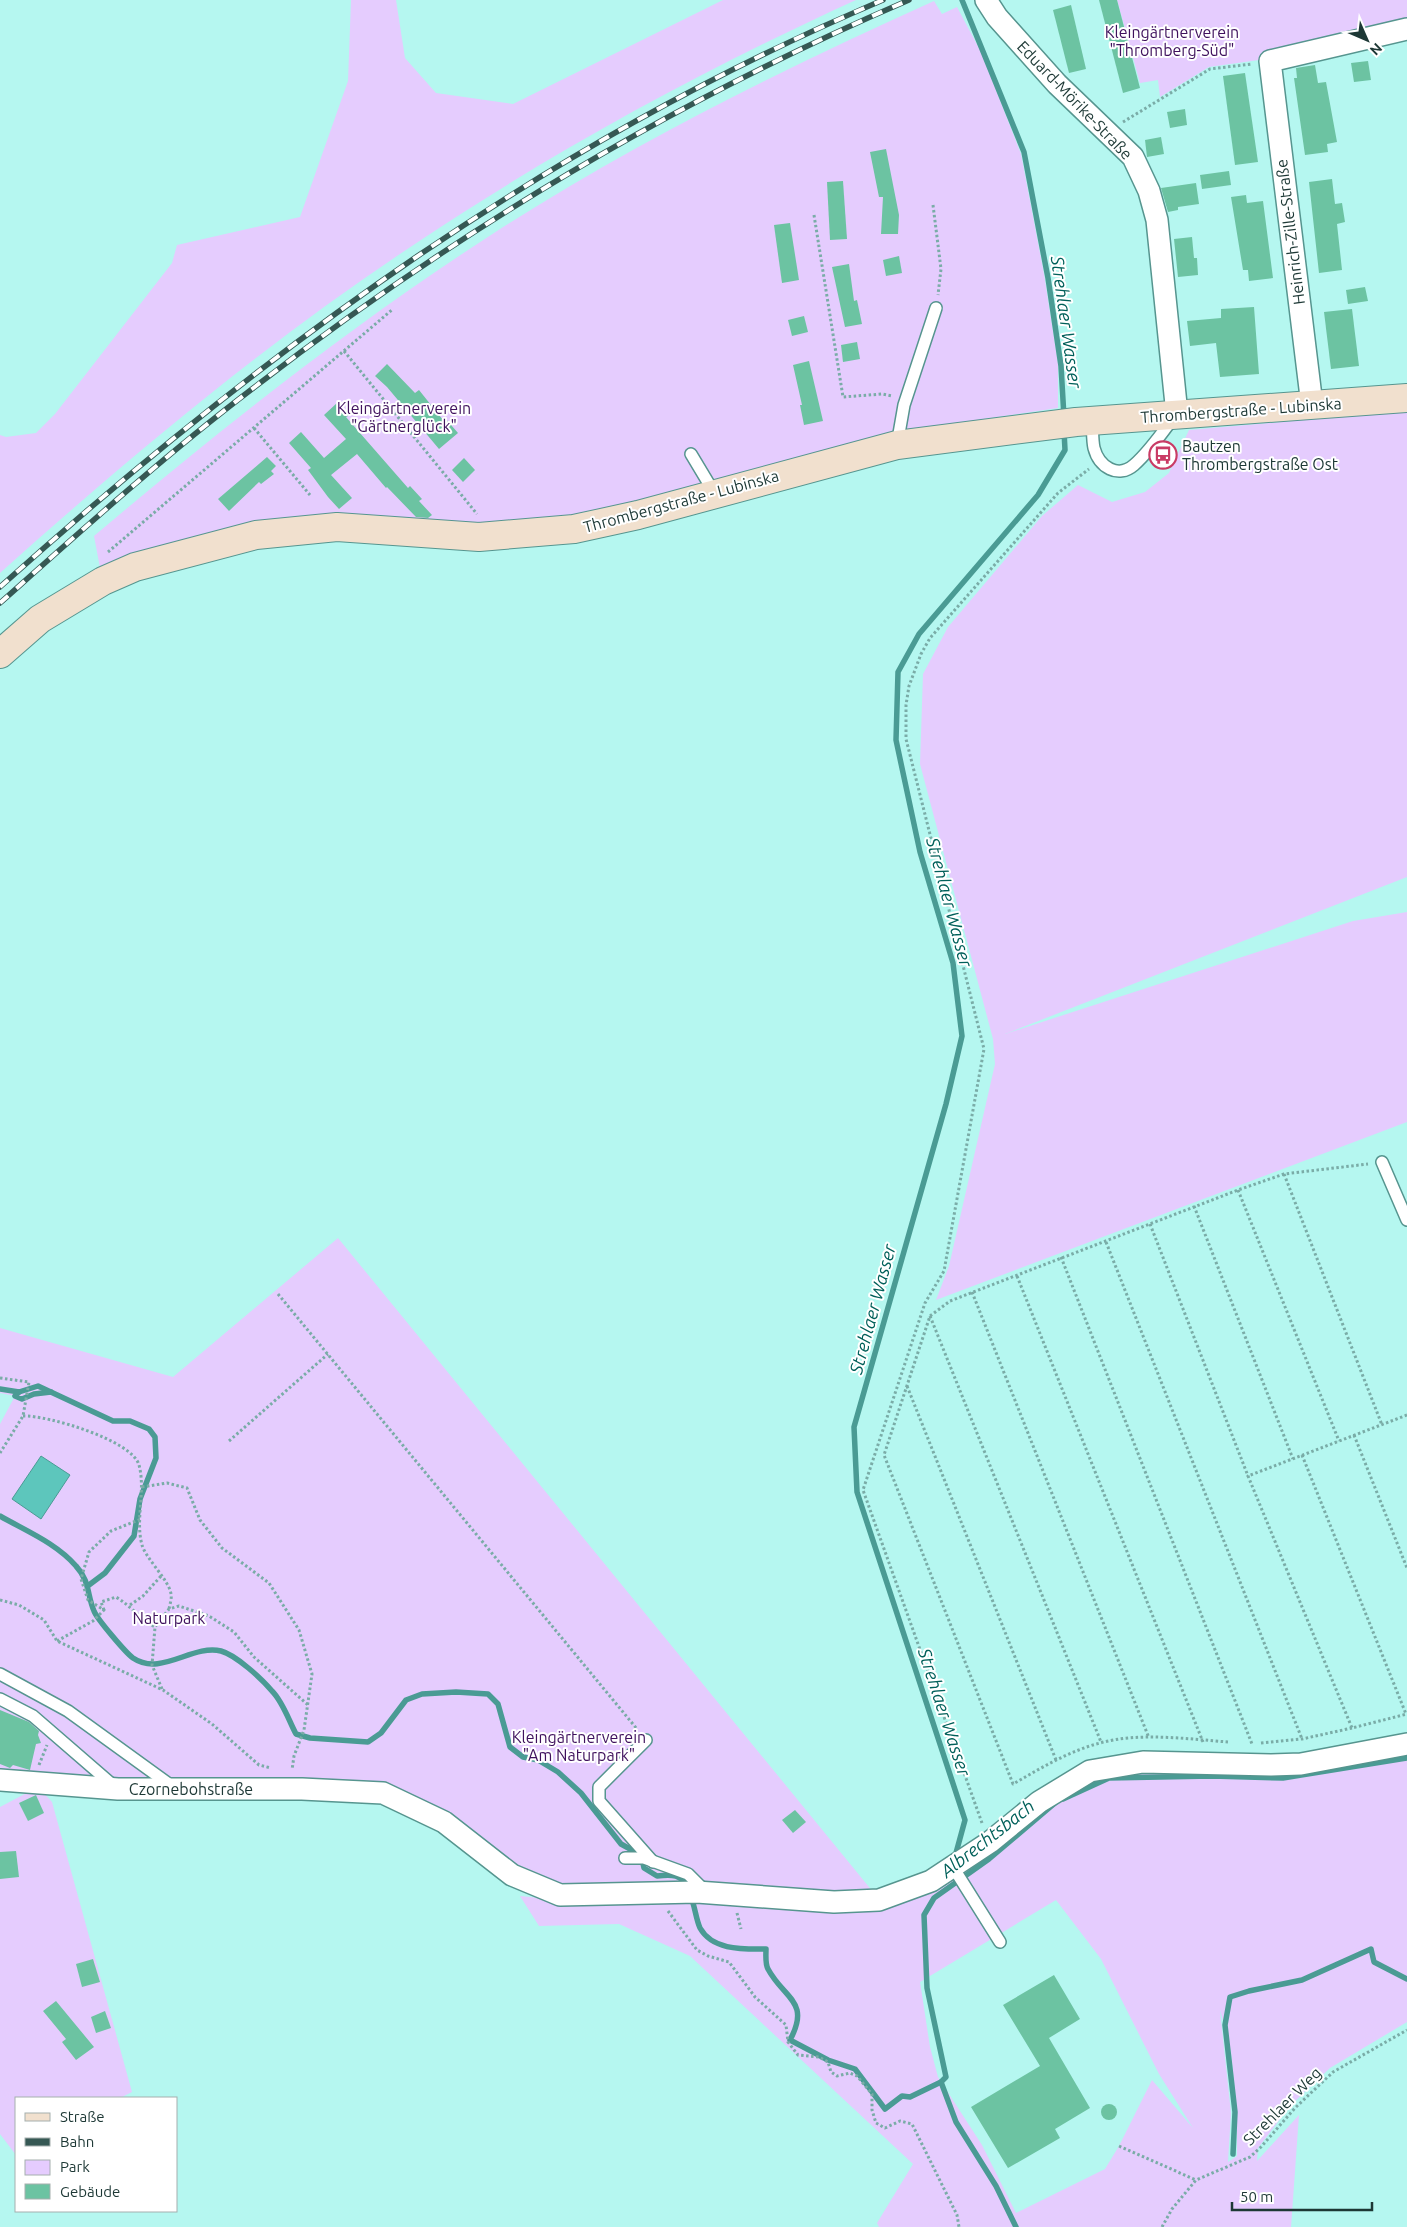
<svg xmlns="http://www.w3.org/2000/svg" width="1407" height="2227" viewBox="0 0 1407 2227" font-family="Ubuntu,sans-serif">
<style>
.green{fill:#e5ccfe;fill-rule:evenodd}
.water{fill:#5dc6bc;stroke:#4a9b94}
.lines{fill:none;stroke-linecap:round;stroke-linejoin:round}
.stream{stroke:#4a9b94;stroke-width:5.5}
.building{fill:#6cc3a2}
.lane-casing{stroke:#56958f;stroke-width:14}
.street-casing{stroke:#56958f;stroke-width:24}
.secondary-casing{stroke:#56958f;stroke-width:30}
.path{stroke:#7aaca7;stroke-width:3;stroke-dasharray:2.5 2.5;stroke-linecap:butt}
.lane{stroke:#fff;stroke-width:11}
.street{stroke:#fff;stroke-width:21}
.secondary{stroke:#f1e0ce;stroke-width:28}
.rail-casing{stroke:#365854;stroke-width:5.5}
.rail{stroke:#fff;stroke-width:4;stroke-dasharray:11;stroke-linecap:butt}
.labels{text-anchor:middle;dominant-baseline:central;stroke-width:4;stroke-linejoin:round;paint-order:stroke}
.park-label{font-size:16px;fill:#3f115d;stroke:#fff}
.street-label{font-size:16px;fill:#1d3835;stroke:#fff}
.poi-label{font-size:16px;fill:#1d3835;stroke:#fff;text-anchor:start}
.water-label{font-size:18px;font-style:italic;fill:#00605a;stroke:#fff}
</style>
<rect width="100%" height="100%" fill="#b5f7f0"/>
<g class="green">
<path d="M351,0H396L405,58L436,93L513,104L723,0H856C707,68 561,147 424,238C273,337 134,453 0,573V435L6,437L36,433L55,414L172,263L177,245L300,217L348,81Z"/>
<path d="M1117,0H1407V26L1266,59L1209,67L1160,97L1158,80L1140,83Z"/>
<path d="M934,1L942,14L957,7L981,52L1021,154L1044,274L1058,364V408L902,431L546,528L380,517L101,573L94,536C223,427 353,324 494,233C634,143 783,69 934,1Z"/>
<path d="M1407,411V877L1005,1034L1353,921L1407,912V1122L936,1300L949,1266L995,1064L993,1039L920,764L923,674L948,627L1042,516L1078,485L1112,502L1145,492L1169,473L1189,430Z"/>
<path d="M338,1238L878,1898L563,1892L515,1869L389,1787L178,1782L0,1770V1424L15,1396L0,1393V1328L173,1377Z"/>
<path d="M1407,1751V2022L1330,2068L1291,2105L1258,2148L1257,2161L1299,2115L1291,2227H879L877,2223L913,2164L690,1956L619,1924L539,1926L520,1896L560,1900L880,1905L1093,1776ZM1056,1900L1101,1959L1159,2074L1193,2128L1152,2080L1119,2146L1105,2169L1016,2213L982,2145L938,2077L930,2047L920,1982ZM1220,2010L1231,2052L1237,2111V2156L1228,2162L1231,2113Z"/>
<path d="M38,1787L52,1802L132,2092L120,2098H16V2155L0,2134V1807Z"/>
</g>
<path class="water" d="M41,1456L70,1475L41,1519L12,1499Z"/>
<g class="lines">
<g class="stream">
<path d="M962,0L1024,152L1048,278L1061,366L1064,417"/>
<path d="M0,1389L19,1392L38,1386L113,1421H130L149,1429L155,1437L156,1458L140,1499L134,1536L105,1573L89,1585"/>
<path d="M19,1392L15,1396L22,1399L34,1394L51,1392"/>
<path d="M0,1516C26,1531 56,1543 76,1566C90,1581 87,1595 94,1611C97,1619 126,1653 133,1658C161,1677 192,1644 221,1651C236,1655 262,1679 272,1691C283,1702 289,1721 296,1734L310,1738L368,1742L381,1733L406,1700L422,1694L456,1692L488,1694L498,1704L510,1747L523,1757L538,1760L558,1772L581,1793L621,1844L641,1855L644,1868L657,1876C672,1874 682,1874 688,1889"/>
<path d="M1063,1799L1109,1778L1212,1776L1283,1778L1407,1758"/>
<path d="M956,1853L965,1820L857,1492L854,1427L946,1104L962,1036L953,963L920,852L896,740L898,672L919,634L1038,495L1065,450L1064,431"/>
<path d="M691,1897C695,1907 696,1919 700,1928C713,1951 744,1949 766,1949C766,1955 765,1964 768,1969C784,1999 811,2001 790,2040L828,2060L855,2069L885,2109L902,2096L910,2097L941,2082"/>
<path d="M1233,2154L1235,2112L1225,2025L1230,1997L1249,1991L1302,1980L1371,1949L1374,1962L1407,1979"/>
<path d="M1016,2227L996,2186L956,2122L941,2082L946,2077L927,1988L924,1915L934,1898L989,1859L1055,1803"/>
</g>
</g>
<g class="building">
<path d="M1099,0H1117L1140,88L1123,93Z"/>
<path d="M1071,5L1086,69L1069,73L1053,10Z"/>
<path d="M1368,61L1371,80L1354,82L1351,63Z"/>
<path d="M1315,65L1318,83L1326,82L1337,142L1327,144L1328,152L1305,155L1294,78H1297L1296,68Z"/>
<path d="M1245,73L1258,162L1235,165L1223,76Z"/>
<path d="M1185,109L1187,125L1170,128L1167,112Z"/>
<path d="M1161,137L1164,154L1147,157L1145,140Z"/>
<path d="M886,149L899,215L898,234H881L883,197H879L870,152Z"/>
<path d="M1229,171L1231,185L1202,189L1200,175Z"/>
<path d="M1332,179L1335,204L1342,203L1345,222L1337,224L1342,270L1319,273L1309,182Z"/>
<path d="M843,181L847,239L830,240L827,182Z"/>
<path d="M1196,183L1199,204L1178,207V210L1168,212L1161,188Z"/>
<path d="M1246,195L1247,203L1263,201L1273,278L1249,281L1248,270H1243L1231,197Z"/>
<path d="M790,223L799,280L782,283L774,225Z"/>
<path d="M1192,237L1194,258H1197L1198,275L1178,277L1174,239Z"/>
<path d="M899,256L902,273L886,276L883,260Z"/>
<path d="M849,264L854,301L857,300L862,324L845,327L832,267Z"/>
<path d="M1365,287L1368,301L1348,304L1346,290Z"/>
<path d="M1254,307L1259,374L1220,377L1216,343L1190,346L1187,321L1221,318V309Z"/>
<path d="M1352,309L1359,366L1331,369L1324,312Z"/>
<path d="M804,316L808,332L792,336L788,320Z"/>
<path d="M857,342L860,359L843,362L841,345Z"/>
<path d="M809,361L823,421L804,425L800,405H802L793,365Z"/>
<path d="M387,364L415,393L419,390L443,420L445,418L458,433L439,449L387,387L375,376Z"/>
<path d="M337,403L348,416L346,417L408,488L410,486L422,499L419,501L432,515L428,518L416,517L387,487L386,488L357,454L331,475L352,498L339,509L328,497L308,470L311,468L289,443L301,432L324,458L346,439L324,415Z"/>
<path d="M267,457L276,466L271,471L274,474L261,484L259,482L229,511L218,499Z"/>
<path d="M464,458L475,470L463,482L452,470Z"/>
<path d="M0,1710L29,1722L39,1731L38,1735L41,1743L36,1744L30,1770L13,1765L10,1768L0,1764Z"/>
<path d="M36,1795L44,1813L28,1821L19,1803Z"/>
<path d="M795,1810L806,1822L793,1833L782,1820Z"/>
<path d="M16,1851L19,1877L0,1879V1852Z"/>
<path d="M93,1959L100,1982L82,1987L76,1964Z"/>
<path d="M1054,1975L1080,2019L1049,2038L1090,2108L1055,2129L1060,2138L1008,2168L971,2107L1040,2066L1003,2005Z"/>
<path d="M56,2001L94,2047L76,2060L62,2042L66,2039L43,2011Z"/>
<path d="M105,2011L111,2028L96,2033L91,2017Z"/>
<circle cx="1109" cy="2112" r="8"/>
</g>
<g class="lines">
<g class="lane-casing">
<g id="lane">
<path d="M1092,421C1093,429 1092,439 1094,448C1099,467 1118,479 1134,465C1149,452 1162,433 1174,417"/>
<path d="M897,445L904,405L936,308"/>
<path d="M691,454L715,494"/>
<path d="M1382,1162L1407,1220"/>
<path d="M0,1674L68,1711L173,1787"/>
<path d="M0,1699L33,1716L115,1787"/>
<path d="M646,1740L599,1787V1801L653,1862"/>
<path d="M625,1858H644L688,1874L705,1891"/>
<path d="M953,1867L1000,1942"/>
</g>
</g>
<g class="street-casing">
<g id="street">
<path d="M986,0L997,17L1057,84L1133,157L1149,191L1157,220L1177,414"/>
<path d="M1312,405L1270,61L1407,29"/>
<path d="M0,1780L118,1789H302L383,1793L444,1822L512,1875L560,1895L697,1892L834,1902L879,1900L931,1881L990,1842L1039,1802L1090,1771L1143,1762L1271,1765L1301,1764L1407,1744"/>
</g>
</g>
<g class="secondary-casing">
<path id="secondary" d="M0,654L40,619L103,581L135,567L256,535L337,527L479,537L574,529L638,515L897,445L1076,422L1407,398"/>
</g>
<g class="path">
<path d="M1123,122L1210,69L1252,64"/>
<path d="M933,205L941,269L938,295"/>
<path d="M814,215L843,397L882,394L892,396"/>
<path d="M344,351L477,514"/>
<path d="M254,428L310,495"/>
<path d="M108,552L393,309"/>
<path d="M1284,1174L1382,1425"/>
<path d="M1238,1190L1339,1441"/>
<path d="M1194,1206L1293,1459"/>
<path d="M1150,1224L1248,1476"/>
<path d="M1106,1242L1302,1739"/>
<path d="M1061,1257L1252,1744"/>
<path d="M1017,1276L1203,1742"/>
<path d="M972,1292L1149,1738"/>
<path d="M278,1294L637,1729"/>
<path d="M930,1316L1101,1742"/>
<path d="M0,1378L29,1382L23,1416L0,1453"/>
<path d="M907,1386L1056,1760"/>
<path d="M1407,1415L1248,1476L1352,1728L1407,1714"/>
<path d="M23,1416C47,1415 132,1440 139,1465C146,1491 135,1519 142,1545C146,1559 169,1580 171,1594C172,1598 170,1604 169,1609"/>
<path d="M1354,1435L1407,1568"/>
<path d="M229,1441L328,1354"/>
<path d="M1302,1455L1406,1714"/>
<path d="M142,1487L167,1483L187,1488L200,1520L222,1548L269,1583L299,1630L312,1674L304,1730L294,1756L292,1770"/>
<path d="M0,1600L19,1605L44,1620L57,1641L163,1690L212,1724L259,1765L271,1768"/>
<path d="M130,1605L143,1596L161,1576"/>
<path d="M104,1610L101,1602L116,1597C131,1606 139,1618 155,1627"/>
<path d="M57,1641L93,1621L104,1610L88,1600L81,1579L89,1552L111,1531L141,1519"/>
<path d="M162,1689L152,1665L155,1627L169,1609L179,1606L209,1616L234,1632L254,1657L308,1705"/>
<path d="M1228,1742C1189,1739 1138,1732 1100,1743C1069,1751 1041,1768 1013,1784L884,1455L930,1316L950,1301L1238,1190L1284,1174L1368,1164"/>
<path d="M1261,1743L1302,1739L1352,1728"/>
<path d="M39,1765L47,1745"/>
<path d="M982,1823L863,1490L925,1303L944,1271L984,1049L906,739V705L909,686L921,654L930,638L1058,493L1089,469"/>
<path d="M668,1911L697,1950L708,1956L729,1962L755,1997L786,2025L788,2042L798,2055L819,2057L828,2062L831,2072L837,2076L850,2073L857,2076L872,2094V2110L876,2123L885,2128L900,2121L912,2124L957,2215L959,2227"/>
<path d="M737,1913L741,1929"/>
<path d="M1119,2146L1196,2180"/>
<path d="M1162,2227L1172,2209L1196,2180L1250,2157L1261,2147L1295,2108L1333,2072L1407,2030"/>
</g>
<use href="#lane" class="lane"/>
<use href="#street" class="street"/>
<use href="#secondary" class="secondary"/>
<g class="rail-casing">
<g id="rail">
<path d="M0,587C266,348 552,140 883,0"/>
<path d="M0,603C82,530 164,456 252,389C454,233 674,101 909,0"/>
</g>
</g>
<use href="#rail" class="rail"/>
</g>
<defs>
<g id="bus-ring" transform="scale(1.4375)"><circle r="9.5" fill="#fff" stroke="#c93b65" stroke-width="1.5"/><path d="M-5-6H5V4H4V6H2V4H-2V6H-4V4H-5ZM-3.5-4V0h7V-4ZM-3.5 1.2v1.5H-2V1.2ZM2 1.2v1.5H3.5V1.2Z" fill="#c93b65"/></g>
</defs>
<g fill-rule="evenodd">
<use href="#bus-ring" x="1163" y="455"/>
</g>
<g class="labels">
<g class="park-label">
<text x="1172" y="32">Kleingärtnerverein<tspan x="1172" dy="18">"Thromberg-Süd"</tspan></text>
<text x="404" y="408">Kleingärtnerverein<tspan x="404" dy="18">"Gärtnerglück"</tspan></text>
<text x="169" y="1618">Naturpark</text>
<text x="579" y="1737">Kleingärtnerverein<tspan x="579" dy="18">"Am Naturpark"</tspan></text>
</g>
<g class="street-label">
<text transform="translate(1075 100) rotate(46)">Eduard-Mörike-Straße</text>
<text transform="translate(1290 232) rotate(-97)">Heinrich-Zille-Straße</text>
<text transform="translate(1241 410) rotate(-4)">Thrombergstraße - Lubinska</text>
<text transform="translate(681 501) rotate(-15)">Thrombergstraße - Lubinska</text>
<text x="191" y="1789">Czornebohstraße</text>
<text transform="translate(1282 2106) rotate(-45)">Strehlaer Weg</text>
</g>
<g class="poi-label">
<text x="1182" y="446">Bautzen<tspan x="1182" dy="18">Thrombergstraße Ost</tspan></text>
</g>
<g class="water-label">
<text transform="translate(1067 322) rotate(82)">Strehlaer Wasser</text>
<text transform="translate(950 902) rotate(75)">Strehlaer Wasser</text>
<text transform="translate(872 1309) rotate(-75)">Strehlaer Wasser</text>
<text transform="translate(945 1712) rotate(72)">Strehlaer Wasser</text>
<text transform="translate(987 1838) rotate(-38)">Albrechtsbach</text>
</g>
</g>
<rect x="15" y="2097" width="162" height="115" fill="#ffffff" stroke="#a5afae"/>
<rect x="25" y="2113" width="25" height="8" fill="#f1e0ce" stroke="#a5afae"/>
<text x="60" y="2122" font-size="15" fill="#1d3835">Straße</text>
<rect x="25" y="2138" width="25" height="8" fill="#365854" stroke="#a5afae"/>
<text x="60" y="2147" font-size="15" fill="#1d3835">Bahn</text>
<rect x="25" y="2160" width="25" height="15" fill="#e5ccfe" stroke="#a5afae"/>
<text x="60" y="2172" font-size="15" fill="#1d3835">Park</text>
<rect x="25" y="2184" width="25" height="15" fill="#6cc3a2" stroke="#a5afae"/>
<text x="60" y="2197" font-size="15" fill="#1d3835">Gebäude</text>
<g transform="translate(1367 40) rotate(135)" stroke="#ffffff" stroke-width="4" paint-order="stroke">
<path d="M0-4L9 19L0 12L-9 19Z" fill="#1d3835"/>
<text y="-8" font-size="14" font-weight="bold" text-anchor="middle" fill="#1d3835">N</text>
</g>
<path d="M1232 2202v8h140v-8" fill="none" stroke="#1d3835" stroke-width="2.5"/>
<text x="1240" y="2202" font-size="15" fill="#1d3835" stroke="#ffffff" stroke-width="4" paint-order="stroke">50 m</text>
</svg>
